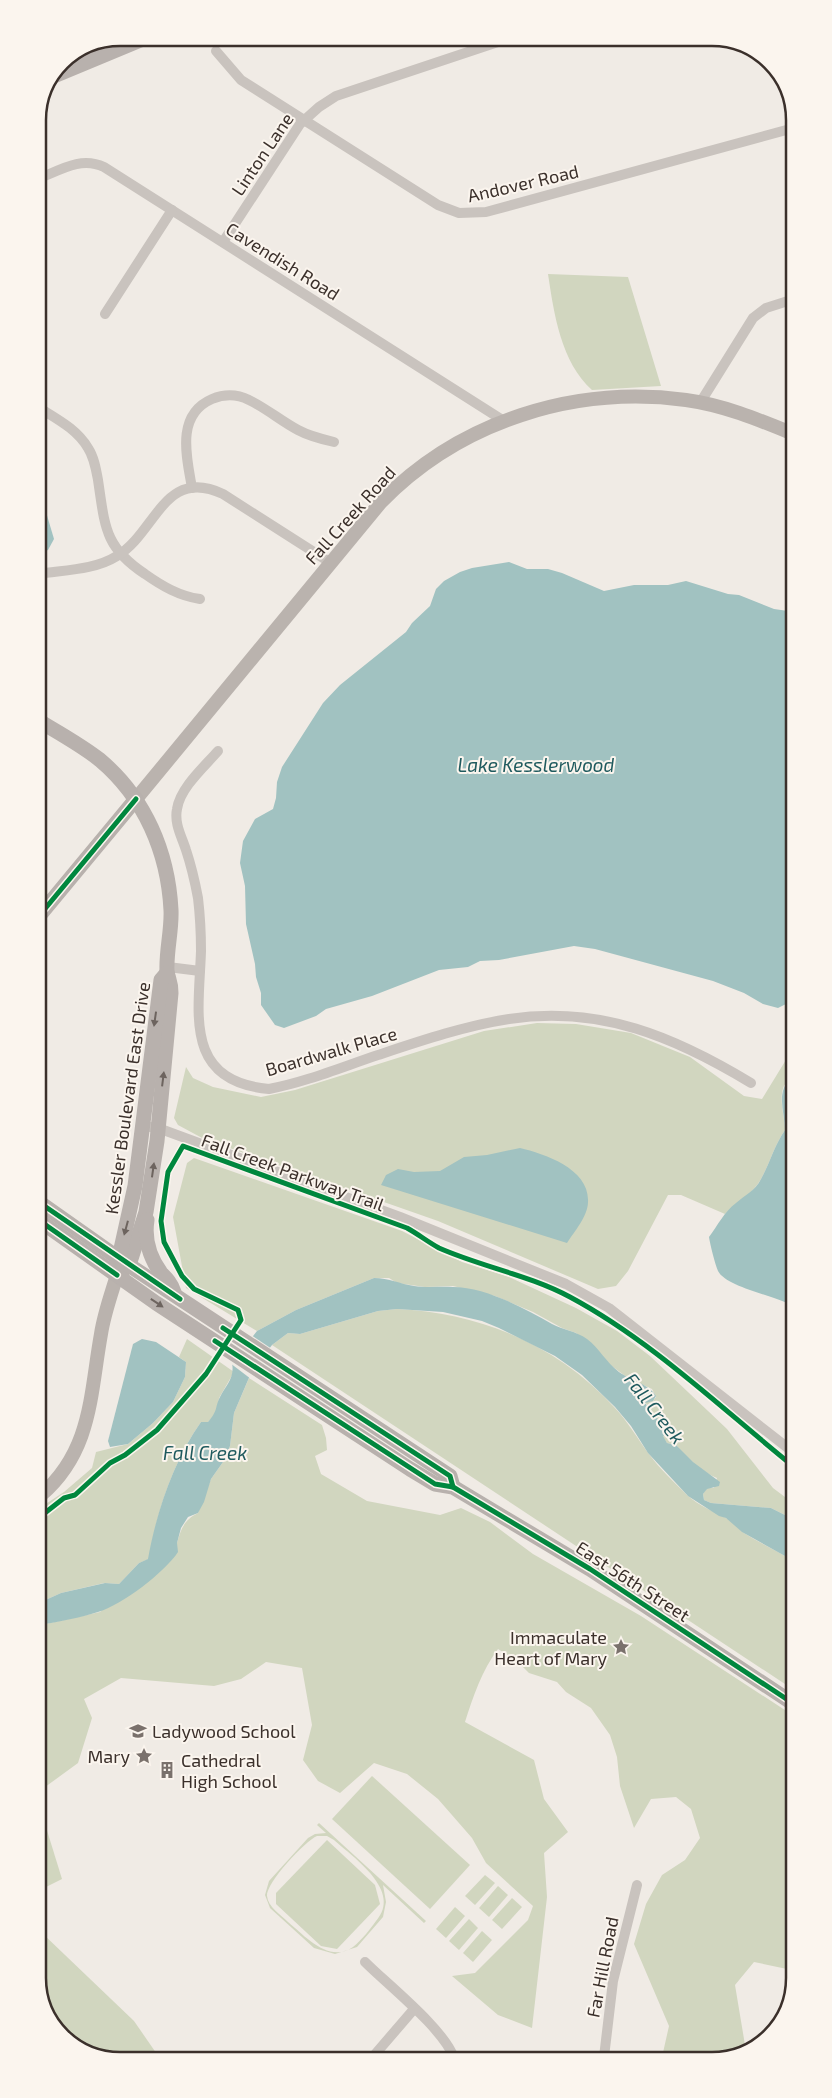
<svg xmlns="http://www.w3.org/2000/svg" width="832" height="2098" viewBox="0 0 832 2098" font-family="'Exo 2',sans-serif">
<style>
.green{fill:#d1d6bf;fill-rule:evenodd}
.water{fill:#a1c2c1}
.pier{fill:#f0ebe5}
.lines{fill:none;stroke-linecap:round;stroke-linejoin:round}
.minor{stroke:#c9c3be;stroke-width:10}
.secondary{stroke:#bab3ae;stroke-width:14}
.primary{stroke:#b8b1ad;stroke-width:15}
.cycleway-casing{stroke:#fbf5ee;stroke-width:8}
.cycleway{stroke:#00873e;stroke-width:5}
.oneway{fill:#6d645f}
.labels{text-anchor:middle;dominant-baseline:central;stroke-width:4;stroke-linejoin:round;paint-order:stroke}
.street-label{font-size:18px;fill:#3b302b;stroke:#fbf5ee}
.poi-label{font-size:18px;fill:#3b302b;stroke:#fbf5ee;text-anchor:end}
.water-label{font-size:19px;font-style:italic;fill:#1f5a5e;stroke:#fbf5ee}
.rim{fill:none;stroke:#3b302b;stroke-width:2.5}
</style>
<rect width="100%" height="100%" fill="#f0ebe5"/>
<g class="green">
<path d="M548,274L628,277L661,386L592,390C561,362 554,314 548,274Z"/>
<path d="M537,1023L576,1024L631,1033L690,1057L744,1096L762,1099L792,1050V1078C774,1087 785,1115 785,1130C774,1146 770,1163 761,1179C753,1194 737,1202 725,1214L681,1195H668L628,1271L616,1286L598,1289L438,1221L204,1139L178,1125L174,1118L186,1067L193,1078L213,1087L261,1097L295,1090L484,1031Z"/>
<path d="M194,1158L402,1231L462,1262L509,1277L576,1308L617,1331L650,1356L727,1429L773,1488L793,1503V1519L771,1508L711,1503L704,1500L703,1494L707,1488H714L717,1478C702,1472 687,1458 676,1445L667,1443L662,1436L657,1420L645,1402L653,1401L656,1397L652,1389L628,1378L609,1364L598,1351L576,1333L562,1328L533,1312L495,1296L453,1286L425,1287L397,1283L389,1278H374L296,1310L257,1331L186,1288L173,1217L187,1163Z"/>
<path d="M397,1309C481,1313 558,1345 615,1408C628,1422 637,1438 649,1454C659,1468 675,1483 687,1495C699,1506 713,1511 726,1518C733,1521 738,1529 744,1533C760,1543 777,1551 794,1561V1690L272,1345L288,1333L300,1334L378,1311Z"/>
<path d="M187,1339L234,1372L219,1398L217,1412L208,1422H201C174,1460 156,1513 149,1559L139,1563L119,1584L104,1583L61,1593L41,1602V1507L64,1492L92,1468L96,1452L128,1444L153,1423L173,1402L185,1377L186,1362L179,1357Z"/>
<path d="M249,1378L322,1425L326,1438L327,1450L315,1456L321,1474L367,1501L440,1515L461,1508L490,1522L533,1554L641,1616L794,1716V1967L787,1969L754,1962L735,1985L745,2045L715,2056L662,2057L669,2026L634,1944L646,1904L662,1875L685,1860L700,1838L691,1809L676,1797L651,1799L634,1828L620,1786L617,1757L610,1735L591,1708L566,1692L557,1682L529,1673L517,1661L498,1649C482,1670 473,1697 465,1722L534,1760L544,1799L568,1832L544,1853L547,1897L532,2028L498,2015L452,1976L475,1973L528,1920L533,1906L486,1863L472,1838L438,1799L407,1774L374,1763L340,1793L318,1781L303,1760L312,1725L302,1668L266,1662L241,1679L214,1686L121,1678L84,1699L92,1718L78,1763L41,1790V1625L100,1612L177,1543C181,1529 184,1520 198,1513L211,1479L223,1462L230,1446L234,1413Z"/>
<path d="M372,1776L470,1865L430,1909L332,1819Z"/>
<path d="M41,1811L62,1879L42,1889Z"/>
<path d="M319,1823L426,1921L424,1923L383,1885L386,1902L383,1917L357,1947L335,1954L314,1948L270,1908L265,1895L269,1881L308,1838L315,1834L326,1833L317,1825ZM317,1836H327L334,1840C354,1858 403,1891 376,1921C370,1929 362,1940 353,1947C329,1964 305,1936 288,1922C281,1915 268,1907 267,1896C266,1883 305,1841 317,1836Z"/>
<path d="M327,1840L375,1885L380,1904L337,1949L321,1946L276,1904V1893Z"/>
<path d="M485,1875L495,1883L475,1905L465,1896Z"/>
<path d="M498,1886L508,1895L489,1917L479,1908Z"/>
<path d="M512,1898L522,1907L502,1929L492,1920Z"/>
<path d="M455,1907L465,1916L446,1938L436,1929Z"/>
<path d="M469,1919L478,1928L459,1950L449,1941Z"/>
<path d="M482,1931L492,1940L473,1962L463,1953Z"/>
<path d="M42,1933L134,2021L161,2060H115L70,2043L42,2004Z"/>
</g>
<g class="water">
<path d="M38,485L54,539L48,550L39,554Z"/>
<path d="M509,562L527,569H548L562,573L604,591L634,585H668L686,581L728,594L739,595L774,609L788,611L791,598L792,1001L778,1008L763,1004L744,993L713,981L595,949L574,946L499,960L480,961L468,967L439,970L372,996L326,1009L316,1016L284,1028L275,1025L261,1005V993L256,977L255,964L246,924L245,886L240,863L243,841L255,819L273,809L276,798L277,782L282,767L323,703L340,685L406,632L412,623L430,606L436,589L444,581L460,572L472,568Z"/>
<path d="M791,1078H792L793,1306C776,1296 726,1287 718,1271C715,1264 710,1244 709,1237C718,1225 724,1212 736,1203C745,1195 755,1191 761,1179C770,1163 774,1146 785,1130C785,1112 775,1093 791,1078Z"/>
<path d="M520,1148C545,1154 590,1169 588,1202C588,1216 574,1232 567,1243L381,1185L386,1175L398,1169L414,1172L440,1171L464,1157L487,1155Z"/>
<path d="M374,1278C389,1278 400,1284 414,1286C428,1288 440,1286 453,1287C485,1287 524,1308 552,1324C563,1330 576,1331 587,1339C599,1348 606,1362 619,1372C630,1380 649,1384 656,1396L653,1401L645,1403L666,1429V1435L663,1436L667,1443L676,1445L693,1462L720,1482L719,1486L707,1489L703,1494L704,1500L711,1503L771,1508L793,1519L794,1561L742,1532L726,1518L719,1516L688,1496L648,1453L631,1426L615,1407L582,1375L555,1356L499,1328L482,1321L443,1312L397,1309L378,1311L300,1334L288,1333L272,1345L251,1373L234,1413L230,1446L223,1462L211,1479L204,1502L198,1513L188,1517L181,1528L177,1543L178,1552C165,1572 122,1605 98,1612C80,1618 60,1621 41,1625V1602L61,1593L105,1583L119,1584L139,1563L148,1559C156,1513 174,1460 201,1422H208C219,1409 214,1409 220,1397C226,1385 235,1378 232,1363L257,1331L296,1310Z"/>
<path d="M142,1339L156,1342L186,1362L185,1377L173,1402L153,1423L128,1444L110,1447L108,1441L133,1344Z"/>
</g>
<path class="pier" d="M251,1335L272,1349L251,1379L230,1363Z"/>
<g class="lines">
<g class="minor">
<path d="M216,51L241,80L438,205L459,213L486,212L790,129"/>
<path d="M38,179C60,170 81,156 104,167L504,421"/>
<path d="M223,242L300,124L319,107L336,96L510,38"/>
<path d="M105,314L172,210"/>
<path d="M700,403L753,318L766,308L791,300"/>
<path d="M38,407C57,419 77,429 88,448C94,457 96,469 98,480C105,526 104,547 145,574C162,586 179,596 200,599"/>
<path d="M192,488C187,458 175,415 212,399C224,394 237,394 249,400C266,408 281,421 298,430C309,436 321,439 334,442"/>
<path d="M39,574C64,570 95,570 117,556C156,533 164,466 223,494L331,563"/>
<path d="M218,751C204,767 180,788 177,809C174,824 182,837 186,850C191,865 195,882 198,898C200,915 201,933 201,951C199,1013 183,1081 269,1089C306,1082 342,1067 378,1055C420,1041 464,1026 509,1019C600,1005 675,1037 751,1083"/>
<path d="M168,967L200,971"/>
<path d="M143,1126L158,1128L400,1217L566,1284L609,1308L793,1452"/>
<path d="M365,1962C388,1985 444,2029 454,2058"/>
<path d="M604,2057L613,1981L637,1885"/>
<path d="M371,2059L414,2009"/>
</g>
<g class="secondary">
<path d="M136,799L381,502C460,421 575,385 686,400C723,405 757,419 791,433"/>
<path d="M41,1495C92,1451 90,1395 101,1334C104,1314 111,1295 117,1275"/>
</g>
<g class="primary">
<path d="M56,75L145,38"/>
<path d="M39,721C59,733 81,745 100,760C145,798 168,852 171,910C172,930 166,951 167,971C168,979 171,981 171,993L157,1141L146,1212L129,1265L117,1275"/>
<path d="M39,916L136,799"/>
<path d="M40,1203L118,1258L450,1476L453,1487"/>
<path d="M147,1220C144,1239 150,1258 161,1273C167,1279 171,1283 174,1292"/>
<path d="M40,1221L156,1303L410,1469L435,1484L453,1487L590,1569L794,1704"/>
<path d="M117,1267L135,1186L161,980L167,973"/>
</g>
<g class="cycleway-casing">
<g id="cycleway">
<path d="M39,916L136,799"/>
<path d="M40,1203L180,1299"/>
<path d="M40,1221L117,1275"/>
<path d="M223,1328L450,1476L453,1487"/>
<path d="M215,1341L435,1484L453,1487L590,1569L794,1704"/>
<path d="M41,1516L64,1498L75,1495L110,1463L125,1455L157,1430L206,1374L241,1320L238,1310L194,1289L182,1276L164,1242L161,1221L168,1172L183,1146L407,1228C418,1234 428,1242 439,1248C482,1267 529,1275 570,1297C652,1341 721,1408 793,1466"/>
</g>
</g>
<use href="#cycleway" class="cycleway"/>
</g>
<defs><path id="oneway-solid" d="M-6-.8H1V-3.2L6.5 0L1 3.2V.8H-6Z" transform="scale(1.25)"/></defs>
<g class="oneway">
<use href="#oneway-solid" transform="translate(155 1019) rotate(98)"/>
<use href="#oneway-solid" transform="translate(163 1079) rotate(-83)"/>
<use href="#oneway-solid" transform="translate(153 1170) rotate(-82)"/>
<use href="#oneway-solid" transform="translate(126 1228) rotate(105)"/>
<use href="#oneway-solid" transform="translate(157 1303) rotate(34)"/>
</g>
<defs>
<g id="sight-bare" transform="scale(1.35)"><path d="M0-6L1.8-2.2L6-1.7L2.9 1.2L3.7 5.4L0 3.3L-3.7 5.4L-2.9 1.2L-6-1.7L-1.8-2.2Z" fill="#7a716c" stroke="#fbf5ee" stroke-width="2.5" paint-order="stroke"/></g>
<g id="school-bare" transform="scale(1.35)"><path d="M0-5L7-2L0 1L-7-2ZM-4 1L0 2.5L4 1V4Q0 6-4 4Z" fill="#7a716c" stroke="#fbf5ee" stroke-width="2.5" paint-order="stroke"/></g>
<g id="building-bare" transform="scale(1.35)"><path d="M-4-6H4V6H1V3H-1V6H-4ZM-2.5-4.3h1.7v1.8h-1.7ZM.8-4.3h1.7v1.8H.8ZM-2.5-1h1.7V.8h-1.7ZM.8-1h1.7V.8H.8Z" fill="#7a716c" stroke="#fbf5ee" stroke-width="2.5" paint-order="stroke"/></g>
</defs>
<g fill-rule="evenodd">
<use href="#sight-bare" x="621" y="1647"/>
<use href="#school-bare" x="138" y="1731"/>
<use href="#sight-bare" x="144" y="1756"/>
<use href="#building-bare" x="167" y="1770"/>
</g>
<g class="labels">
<g class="street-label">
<text transform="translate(262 154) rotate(-56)">Linton Lane</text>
<text transform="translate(523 183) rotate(-13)">Andover Road</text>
<text transform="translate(283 261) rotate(32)">Cavendish Road</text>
<text transform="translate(350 515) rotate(-48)">Fall Creek Road</text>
<text transform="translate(331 1051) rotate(-16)">Boardwalk Place</text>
<text transform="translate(127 1098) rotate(-82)">Kessler Boulevard East Drive</text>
<text transform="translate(293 1172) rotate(20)">Fall Creek Parkway Trail</text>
<text transform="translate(633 1581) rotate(33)">East 56th Street</text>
<text transform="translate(602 1967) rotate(-79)">Far Hill Road</text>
</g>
<g class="poi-label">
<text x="607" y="1637">Immaculate<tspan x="607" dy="21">Heart of Mary</tspan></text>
<text x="152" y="1731" text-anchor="start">Ladywood School</text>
<text x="130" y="1756">Mary</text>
<text x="181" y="1760" text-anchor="start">Cathedral<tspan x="181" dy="21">High School</tspan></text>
</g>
<g class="water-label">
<text x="536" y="764">Lake Kesslerwood</text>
<text transform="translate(655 1408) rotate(52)">Fall Creek</text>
<text x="205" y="1452">Fall Creek</text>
</g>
</g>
<path d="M0 0H832V2098H0ZM120 46H712A74 74 0 0 1 786 120V1978A74 74 0 0 1 712 2052H120A74 74 0 0 1 46 1978V120A74 74 0 0 1 120 46Z" fill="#fbf5ee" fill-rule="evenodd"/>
<path class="rim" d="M120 46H712A74 74 0 0 1 786 120V1978A74 74 0 0 1 712 2052H120A74 74 0 0 1 46 1978V120A74 74 0 0 1 120 46Z"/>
</svg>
